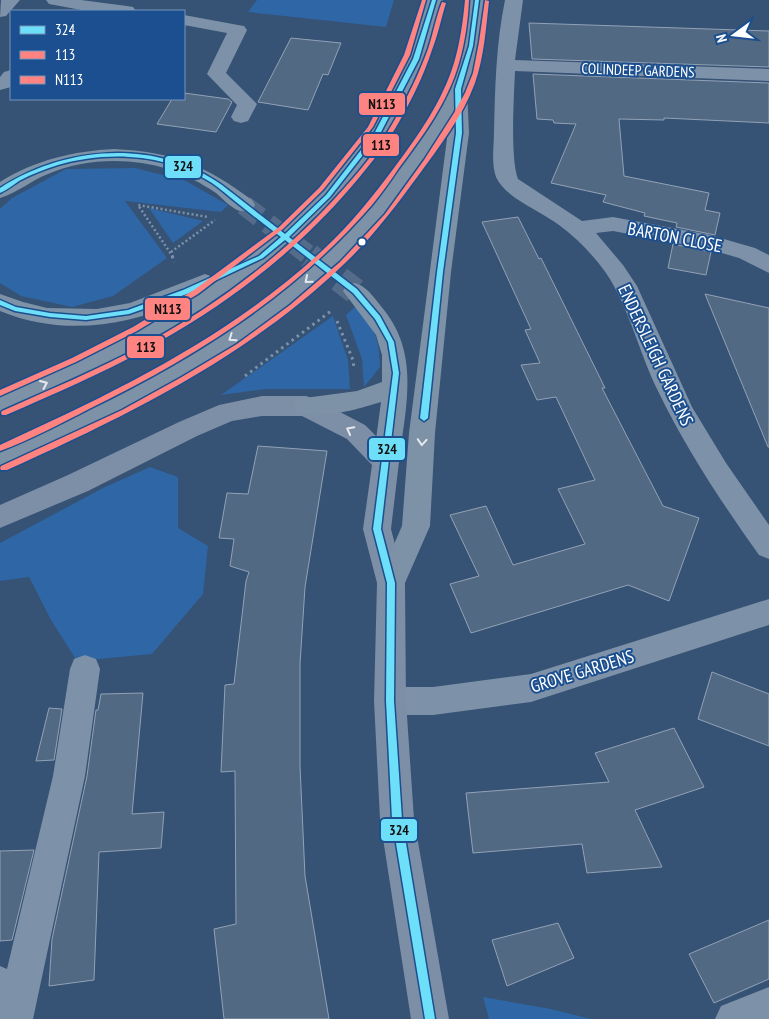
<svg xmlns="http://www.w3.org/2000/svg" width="769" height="1019" viewBox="0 0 769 1019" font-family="'PT Sans Narrow',sans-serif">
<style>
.green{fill:#2f66a5}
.building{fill:#526984;stroke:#92a2b6}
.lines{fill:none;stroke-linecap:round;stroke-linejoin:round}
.highway-tunnel-far1{stroke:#546c89;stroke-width:20;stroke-dasharray:20 10;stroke-linecap:butt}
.highway-tunnel{stroke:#546c89;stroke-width:26;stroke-dasharray:26 12;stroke-linecap:butt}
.path-far1{stroke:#7d92a8;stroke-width:2.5;stroke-dasharray:2 2.5;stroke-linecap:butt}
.path{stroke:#7d92a8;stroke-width:3;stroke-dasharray:2.5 4;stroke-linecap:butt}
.minor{fill:#7d92a8;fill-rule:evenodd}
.major{fill:#7d8ea7;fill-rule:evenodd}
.highway{fill:#7e92a7;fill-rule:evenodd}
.bus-1-casing{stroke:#1b4f8f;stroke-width:3}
.bus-2-casing{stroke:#1b4f8f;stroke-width:3}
.bus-3-casing{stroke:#1b4f8f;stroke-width:3}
.bus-1{fill:#6ddff8;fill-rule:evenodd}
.bus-2{fill:#ff8380;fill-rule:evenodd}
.bus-3{fill:#ff8380;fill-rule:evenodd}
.oneway{stroke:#e5e9ed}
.oneway2{stroke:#e5e8ed}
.bus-dot{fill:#fff;stroke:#1b4f8f;stroke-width:2}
.labels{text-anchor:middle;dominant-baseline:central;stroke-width:4;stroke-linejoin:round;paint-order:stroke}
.far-street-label{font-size:15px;fill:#fff;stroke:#1b4f8f}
.street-label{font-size:18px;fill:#fff;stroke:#1b4f8f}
.line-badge{stroke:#1b4f8f;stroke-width:2}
.pale-badge-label{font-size:14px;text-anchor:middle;font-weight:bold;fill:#111}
</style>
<rect width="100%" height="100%" fill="#365274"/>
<g class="green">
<path d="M257,0H394L386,27L248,12Z"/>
<path d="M135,168L186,181L228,205L221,212L125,201L167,258L113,296L72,307L21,296L0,283V209L12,198L66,169Z"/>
<path d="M149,208L203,221L173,243Z"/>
<path d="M356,306C375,329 379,337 380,367L364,387L362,359L346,315Z"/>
<path d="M333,316L348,360L350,389H266L221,395Z"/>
<path d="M150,467L178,477V528L208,546L203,594L152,654L77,661L51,620L29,577L0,581V543L105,487Z"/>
<path d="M483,997L551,1009L591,1019H489Z"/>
</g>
<g class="building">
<path d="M529,23L769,31V67L532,59Z"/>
<path d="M291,38L341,43L328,75L323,74L308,110L258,102Z"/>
<path d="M533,74L769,83V123L664,118V120L619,119L624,176L709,193L705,210L720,213L715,235L676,227L677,223L644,216L645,213L603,202L606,195L551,183L576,124L554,123L553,120L537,119Z"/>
<path d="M184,93L228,99L232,102L216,132L157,124L172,99H184Z"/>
<path d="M518,217L539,259L541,258L605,388H602L663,506L699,518L669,601L628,585L471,633L450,584L479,576L450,515L486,506L513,565L585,544L558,489L595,480L556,397L537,400L521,365L540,363L525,330L531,329L482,222Z"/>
<path d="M673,244L711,252L706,275L668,268Z"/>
<path d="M705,294L769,308V447H768Z"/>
<path d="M258,446L327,451L305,587L300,664V766L305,876L329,1019H224L214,929L236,924L235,771L221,772L225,685L234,684L246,581L249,572L230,566L234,539L219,538L227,493L248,494Z"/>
<path d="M712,672L769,694V746L698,719Z"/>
<path d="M143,693L132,814L164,812L161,848L99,852L94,980L49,986L52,939L87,776L96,710H98L101,694Z"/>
<path d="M49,708L62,709L54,760L36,761Z"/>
<path d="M674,728L704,787L635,810L662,867L587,873L582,844L473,853L466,793L609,782L595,753Z"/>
<path d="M34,850L12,940L0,941V851Z"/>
<path d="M769,920V979L714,1003L689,954Z"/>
<path d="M558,923L574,958L507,986L492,940Z"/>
</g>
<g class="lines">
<path class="highway-tunnel-far1" d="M244,205L311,257"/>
<path class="highway-tunnel" d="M309,256L355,291"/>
<g class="path-far1">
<path d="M171,252L215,220"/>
<path d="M173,257L138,205L208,217"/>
</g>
<g class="path">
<path d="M172,256L175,262"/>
<path d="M337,321L353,360L354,369"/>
<path d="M245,376L331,311"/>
</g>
<g class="minor">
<path d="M1,0H20L6,16L0,17Z"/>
<path d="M46,0H81L127,6L133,7L136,11H87L49,4Z"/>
<path d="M505,0H523L515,60L769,69V81L515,71C514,96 510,158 518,179L582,221L613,217L710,235L755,248L769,255V273L739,258L708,249L613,231L596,233L623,265L637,286L692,407L726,463L769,525V559L759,555C722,503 686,449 658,391C639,353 630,309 606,273C593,255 577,238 559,225C541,211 505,198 496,177C491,163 494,146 494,132C495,87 496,44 505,0Z"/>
<path d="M184,15L238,25L244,26L247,30L226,73L257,104L248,121L241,123L234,121L231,117L237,105L207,74L227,33L184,25Z"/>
<path d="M11,70V87L0,90V77L4,72Z"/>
<path d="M769,599V625L531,702L433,715H390L379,711L374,701L379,691L390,687H433L531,674Z"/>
<path d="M85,655L96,659L100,669L85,776L33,1019H0V966L7,969L53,776L70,669L74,659Z"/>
<path d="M769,987V1019H715L721,1006Z"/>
</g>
<path class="major" d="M262,396H306L315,399L365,425L395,455L399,462L391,529L405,583L406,701L414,819L449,1019H411L380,819L374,701L377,583L363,529L372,465L347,439L302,416H262L232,421L197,436L88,491L0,528V505L68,475L179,422L219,405Z"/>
<g class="highway">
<path d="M425,0H443L425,59L388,132L336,201L296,240L210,306L149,344L87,375L0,413V393C63,365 122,338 181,302C124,327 60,336 0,311V294L23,302L47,308L97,309L130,303L205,274L213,277L215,279L280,230L320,191L369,130L407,59Z"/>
<path d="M468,0H486L479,53L467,89L469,133L451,272L435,433L430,526L401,592L391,595L381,592L377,583L402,526L409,433L449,123C424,166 395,209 360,245C288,319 199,375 107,421C72,438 37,457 0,469V448C155,380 315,298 410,153C426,129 443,104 453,78C463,53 466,26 468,0Z"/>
<path d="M114,149C173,152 205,165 252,200L255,205L252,210C246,211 242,212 237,210C229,206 222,198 216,193C201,183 186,175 168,169C131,157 84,158 48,174C32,180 17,193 0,198V182C35,160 74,151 114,149Z"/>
<path d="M355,283C366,286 373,296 380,305C421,352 406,405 399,462L395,469L386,472L377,469L373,462L381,402C359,409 320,420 297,413L293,406L297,399L357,391L382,382V355L376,335L343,291L347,285Z"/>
</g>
<g class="bus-1-casing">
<g id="bus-1">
<path d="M432,0H436L419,59L381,132L330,197L289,237L357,289L380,316L394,342L399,373L381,529L395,583L394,701L402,819L435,1019H425L392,819L386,701L387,583L373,529L393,373L388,342L375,319L353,293L285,240L263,258L187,294L129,314L86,320L50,317L15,311L0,305V300L16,307L50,313L86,316L128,310L183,290L259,256L281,237C266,226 251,214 236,202C228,196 221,189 212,183C167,154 109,150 58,165C45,169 32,174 19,181C13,185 7,190 0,193V188C64,147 150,139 216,181C224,186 232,193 240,199C255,211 270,222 285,234L326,195L375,132L413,59Z"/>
<path d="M475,0H479L473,46L461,89L462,133L443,272L428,418L424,421L420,418L437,272L456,133L455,89L469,46Z"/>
</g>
</g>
<g class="bus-2-casing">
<g id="bus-2">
<path d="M485,0L489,1C486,28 484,57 475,83C463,116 439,147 418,176C395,207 372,238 343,265C247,357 127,416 7,470H1L0,468L1,466L122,410L180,378L237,344L290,305L340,262L385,214L424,160L454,113L465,93L473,73L479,42Z"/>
<path d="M442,2L446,3C441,19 438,35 432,50C424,75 412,99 399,122C386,145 369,166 352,186C295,253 224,307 146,349C101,374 54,394 6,415H2L1,413L2,411C49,390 97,370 142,346C208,310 269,266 321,213C348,185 375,155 394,121C407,98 419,74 428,49C433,34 436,17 442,2Z"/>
</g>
</g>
<g class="bus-3-casing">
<g id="bus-3">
<path d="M422,0H426L410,55L373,127L323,190L283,229L198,294L137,331L76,362L0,396V390L72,358L133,327L194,290L279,227L319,188L368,127L404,55Z"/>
<path d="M465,0H469C468,21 465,43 459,63C448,102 423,136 399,168C391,180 382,193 372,205C294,295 196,357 89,409C60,424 30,440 0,451V445C116,392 232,336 325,248C351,224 373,196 394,168C418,136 442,102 454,63C460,43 463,21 465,0Z"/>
</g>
</g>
<use href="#bus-1" class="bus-1"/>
<use href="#bus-2" class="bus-2"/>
<use href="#bus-3" class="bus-3"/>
</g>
<defs><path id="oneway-chevron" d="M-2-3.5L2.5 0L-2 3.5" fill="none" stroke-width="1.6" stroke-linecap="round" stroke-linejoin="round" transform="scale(1.25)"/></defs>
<g class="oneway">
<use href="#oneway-chevron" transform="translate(308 280) rotate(140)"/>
<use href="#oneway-chevron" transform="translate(232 338) rotate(146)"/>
<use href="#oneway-chevron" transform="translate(44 384) rotate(-24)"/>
<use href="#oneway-chevron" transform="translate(422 442) rotate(94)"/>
</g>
<use class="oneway2" href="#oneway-chevron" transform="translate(350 430) rotate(-152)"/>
<circle class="bus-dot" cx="362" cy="242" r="4.5"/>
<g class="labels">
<g class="far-street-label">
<text transform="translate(638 70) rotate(2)">COLINDEEP GARDENS</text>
</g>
<g class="street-label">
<text transform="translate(675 237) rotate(11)">BARTON CLOSE</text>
<text transform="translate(656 355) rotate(65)">ENDERSLEIGH GARDENS</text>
<text transform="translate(582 671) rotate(-17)">GROVE GARDENS</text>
</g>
</g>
<g class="line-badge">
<rect x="358" y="92" width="48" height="24" rx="5" fill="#ff8380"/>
<rect x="362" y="133" width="38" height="24" rx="5" fill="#ff8380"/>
<rect x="164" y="155" width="38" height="24" rx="5" fill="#6ddff8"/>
<rect x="144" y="297" width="47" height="24" rx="5" fill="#ff8380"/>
<rect x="126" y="335" width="39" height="24" rx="5" fill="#ff8380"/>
<rect x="368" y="437" width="38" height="24" rx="5" fill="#6ddff8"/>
<rect x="380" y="818" width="38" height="24" rx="5" fill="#6ddff8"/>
</g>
<g class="pale-badge-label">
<text x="382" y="109">N113</text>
<text x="381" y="150">113</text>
<text x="183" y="171">324</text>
<text x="168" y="314">N113</text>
<text x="146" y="352">113</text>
<text x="387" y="454">324</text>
<text x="399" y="835">324</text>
</g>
<rect x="10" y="10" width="175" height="90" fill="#1b4f8f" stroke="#7695bc"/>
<rect x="20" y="26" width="25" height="8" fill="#6ddff8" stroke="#7695bc"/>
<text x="55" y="35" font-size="15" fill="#ffffff">324</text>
<rect x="20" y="51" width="25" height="8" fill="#ff8380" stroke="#7695bc"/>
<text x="55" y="60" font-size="15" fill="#ffffff">113</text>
<rect x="20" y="76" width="25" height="8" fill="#ff8380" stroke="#7695bc"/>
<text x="55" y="85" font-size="15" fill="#ffffff">N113</text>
<g transform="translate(734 35) rotate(255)" stroke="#1b4f8f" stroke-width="4" paint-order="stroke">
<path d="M0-4L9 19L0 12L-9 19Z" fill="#ffffff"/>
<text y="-8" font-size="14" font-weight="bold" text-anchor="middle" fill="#ffffff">N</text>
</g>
</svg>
